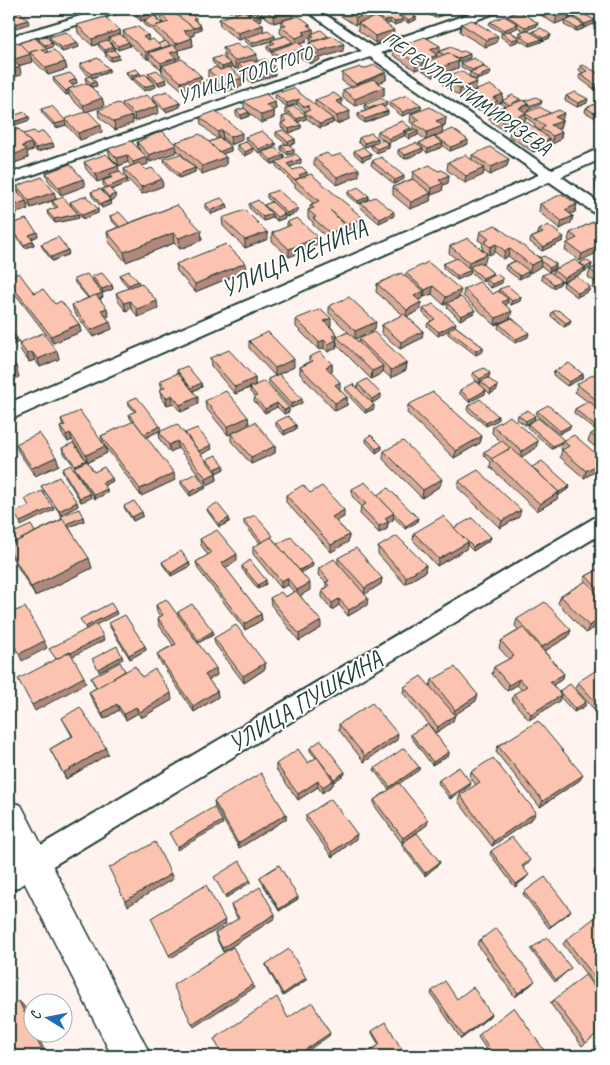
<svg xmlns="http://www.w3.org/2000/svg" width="610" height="1065" viewBox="0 0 610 1065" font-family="Caveat,sans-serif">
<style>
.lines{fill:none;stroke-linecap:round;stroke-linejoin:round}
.minor-casing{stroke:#1f3d34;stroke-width:4}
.tertiary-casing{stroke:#1f3d34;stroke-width:4}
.secondary-casing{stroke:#1f3d34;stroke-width:3}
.minor{fill:#fff;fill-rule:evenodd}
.tertiary{fill:#fff;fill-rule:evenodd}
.secondary{fill:#fff;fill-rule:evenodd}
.wall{fill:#d9a997;stroke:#1f3d34;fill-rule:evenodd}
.shaded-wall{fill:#b0897b;stroke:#1f3d34}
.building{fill:#fcc4b0;stroke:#1f3d34}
.labels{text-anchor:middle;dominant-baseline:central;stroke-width:4;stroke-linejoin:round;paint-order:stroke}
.far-street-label{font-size:20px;fill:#1f3d34;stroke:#fff}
.street-label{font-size:24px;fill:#1f3d34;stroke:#fff}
</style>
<rect width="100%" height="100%" fill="#fef3ef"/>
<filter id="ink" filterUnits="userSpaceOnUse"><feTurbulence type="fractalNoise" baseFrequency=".02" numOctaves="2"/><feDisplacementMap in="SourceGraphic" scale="10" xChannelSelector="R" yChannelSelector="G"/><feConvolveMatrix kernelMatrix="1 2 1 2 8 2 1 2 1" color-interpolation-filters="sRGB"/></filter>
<g filter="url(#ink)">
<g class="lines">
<g class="minor-casing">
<g id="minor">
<path d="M104,9H122L120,12L9,45V37Z"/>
<path d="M304,9H317L373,47L483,9H500L498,12L381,53L601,204V215L596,214L370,57L9,183V174L362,51Z"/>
<path d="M601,516V534L18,887L9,891V864L594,518Z"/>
</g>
</g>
<g class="tertiary-casing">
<path id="tertiary" d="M601,148V159L9,420V403Z"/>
</g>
<g class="secondary-casing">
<path id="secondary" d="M9,801L21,805L151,1056H112L9,852Z"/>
</g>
<use href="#minor" class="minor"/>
<use href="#tertiary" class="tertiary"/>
<use href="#secondary" class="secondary"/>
</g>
<g class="wall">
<path d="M131,9L162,14L155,17L159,22L163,23H162L161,15L167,14L161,9H197L188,12L196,18V22L201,26V29L194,32V35L190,37L192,38L193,46L179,50L180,58L176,59L177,61L201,76L202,82L210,79L208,77V70H221L213,63L212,59L226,60L225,57L224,55L223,48L257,61L275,75L252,83L239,72L238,68L235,69L231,65V68H230L242,86L225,92L221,88V91L211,94L201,86V83L182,90L162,73V70L150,60L149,59H147L129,43L130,46L118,50L109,41H108L119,59L111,61L106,57L105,53L99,47L98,44L93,46L78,33L77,25L120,30V35L124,37L123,31L148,35L149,41L158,44L165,41L156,33L155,31H154L144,25V21L151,18L141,21L131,13Z"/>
<path d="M213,9H256L261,20L257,21L263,25V32L275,36V39L284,36L280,33L281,21L310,28L313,29V33L328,36V37L343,51L320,58V60L310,64L300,57V53L280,60L272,55V52L271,53L267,49V46L271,44V41L252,47L245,41V38L238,40L220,26L219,19L236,14L235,13V11L230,12L226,9L216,12ZM311,37L310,38V41L311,42L309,43V49L305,51L299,44L306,42V39Z"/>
<path d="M259,9H291L293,17L274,23L261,14V10Z"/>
<path d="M333,9H389V10L375,15V18L379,19V17L398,16V14L416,17V20L408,23L403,20V22L394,25L390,23L386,24L393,37L375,43L358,30V24L355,25L341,16L342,10L337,11Z"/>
<path d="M421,9H452L451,12L435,18L421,10Z"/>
<path d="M534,9H575L574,11L576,16L555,24L533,10Z"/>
<path d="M507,16L537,26L524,31L517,27V28L509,31L519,37L520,32L532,33L533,31L551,35L550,38L542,41H541V42L529,46L519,40V41L511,44L501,37V33H503L489,25L490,22L506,18Z"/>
<path d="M574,17L595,20L594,24L584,27L583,29L576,31L564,25L565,21L574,19Z"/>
<path d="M601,23L599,32L594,29V25Z"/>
<path d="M461,24L496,43L485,47L460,32Z"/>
<path d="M49,37L79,47L62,52L50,40Z"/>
<path d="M38,39L52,43L53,47L46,49L48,52L65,62L67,69L48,75L31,58L32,62L18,66L21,75L11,78L9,76V45L19,43L39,42Z"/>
<path d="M394,48L440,51L470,58L458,62V68L433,77L422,70V68L415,70L393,55Z"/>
<path d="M461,63L484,65V67L490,75L476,80L469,76L470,72L461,67Z"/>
<path d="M80,64L109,69V72L92,78L97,86L92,87L86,82L85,78L90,77L80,68Z"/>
<path d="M580,66L598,73L601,72V87L599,86L594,89L579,78L580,74L583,73L579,70Z"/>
<path d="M363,69L386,72V80L378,83L384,87V95L355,106L343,98V90L351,87L342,81V73Z"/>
<path d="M126,72L141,75L155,84L156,87L144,91L134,82L133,79L131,80L127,75Z"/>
<path d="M148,73L166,79L167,83L159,85L149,77Z"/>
<path d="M444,77L476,90L459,96L443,85Z"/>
<path d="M53,78L76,79L77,83L72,85L74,87L102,98L104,106L85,112L69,96V94L66,95L54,82Z"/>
<path d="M275,94L315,105V100L342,105L349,119L337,124L333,121V123L320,128L306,118V119L298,122L301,125V128L290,133L281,127V123L283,122L282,121V117L288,115L285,113V109L304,114V112L307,111H304L297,105V104L287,107L275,98Z"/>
<path d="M466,94H503L502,100L520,99V101H542L541,104L528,110V112L550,113L562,121L560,128L557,130L562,132L560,140L552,144L549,142L548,146L533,152L509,136L511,128L540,132L541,131L534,127L535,124L526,118L525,121L503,130L489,120L490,112L505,106L501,104L502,102L497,104L496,109L489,112L484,109L479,111L465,102Z"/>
<path d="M152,96L180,103V107L166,112L153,100Z"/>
<path d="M566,96L587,103L577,107L565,100Z"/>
<path d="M244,101L275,102L276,109L273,110L274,111V118L261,123L249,113V116L241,119L236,115V111L244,108Z"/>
<path d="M387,102L386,106L383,107L388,114L365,123L358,118V114L367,110L364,108V105Z"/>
<path d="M389,102L421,105V109L402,116L389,106Z"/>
<path d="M122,103L159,113L135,121L132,118L133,123L115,130L99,117L98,110L123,108Z"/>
<path d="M601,105V121L585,112L586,108Z"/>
<path d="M41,109L65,120L102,132L80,140L67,126L66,125L56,128L42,113Z"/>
<path d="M411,114L446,117L445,125L443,126L434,137H435V136L468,144L450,151L442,145V147L427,153L423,149L422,152L405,159L398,154V150L419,145V143L426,140L418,134V135L409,139L405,136V134L404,136L388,143L377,135L378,131L411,130L413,129V124L410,122Z"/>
<path d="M9,117H29L30,120L15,125L10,121Z"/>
<path d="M200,117L242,140L231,145L223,138H221L231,147V151L222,154L226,157V165L202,174L177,150V152L150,162L147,159L148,164L142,166L163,186L142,194L125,176L124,169L131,166L128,162L119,166L110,157L108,149L138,148L137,142L176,145V142H209L217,139L201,124Z"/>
<path d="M9,123L24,134H37L54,147L37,152L32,146L33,150L27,152L28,158L9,165Z"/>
<path d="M276,132L295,139V143L289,145L294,153L288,155L281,150V146L286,144L276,136Z"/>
<path d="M245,137L276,143V146L259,153L253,148V152L245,156L237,149V145L246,142Z"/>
<path d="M359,138H378V142L389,144V148L377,153L371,148V145L365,147L358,142Z"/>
<path d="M354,151L371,154V157L362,161L354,154Z"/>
<path d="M262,152L284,155V159L301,163L290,167L293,170L307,175L363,218L362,226L346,232V233L330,240L313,225V222L308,218V210H310V205L313,203L295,187V184H294L276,166V163L272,164L262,156Z"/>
<path d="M472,155L509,159L507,166L490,175L484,171L483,175L465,183L447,170L448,162L472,159Z"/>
<path d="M314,158L359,176L337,185L314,165Z"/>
<path d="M164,159L195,168V172L179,178L165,163Z"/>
<path d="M372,161L404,179L394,184L371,165Z"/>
<path d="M84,162L119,171L127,179L128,183L111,190L115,194L116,198L110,201L111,204L102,208L92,196L91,192L103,193L102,189L106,188L103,185V181L111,178L110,177L97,182L86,169Z"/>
<path d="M438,171L449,175L448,183L443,185L442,191L431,195L430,201L410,209L393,195V187L412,179L413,172Z"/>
<path d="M46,173L83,179L85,186L61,195L48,180Z"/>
<path d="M601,179V193L595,189L597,181Z"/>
<path d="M9,185L19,193L17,186L54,192L56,199L78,214L79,218L55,223L48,215L47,211L56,208L53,205L52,201L31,208L26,202L28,209L9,216Z"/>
<path d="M348,192L369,196L368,199L394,216L379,223L360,207L361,203L358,204L348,196Z"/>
<path d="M267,194L298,208V212L287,217L285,215V218L277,221L272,216V218L264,221L249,208V204L264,207V205L272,202L267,198Z"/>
<path d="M70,202L98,209V213L83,219L71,206Z"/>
<path d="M205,204H227L228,208L211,214L205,208Z"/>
<path d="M540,204H577L575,212L570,214L573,216L571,223L560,229L539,212Z"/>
<path d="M177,205L202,240L180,249L174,243L126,262L109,242L107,232L118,227L111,220L110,216L129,223Z"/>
<path d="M222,218L267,232L268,239L245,248L223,226Z"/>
<path d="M595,221L580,261L565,250L567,243L570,242L568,240L570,233Z"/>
<path d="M287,222L318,237V245L289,257L272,241V233L287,227Z"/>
<path d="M9,225L37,232L38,236L32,239L33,241L34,245L25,248L9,229Z"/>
<path d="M539,230L563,241L542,251L530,242L531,238L539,234H538Z"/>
<path d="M480,232L556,264L555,268L549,272L540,265V267L530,273L529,272L528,275L519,279L505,269L506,265L515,261L508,256L503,259L495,252L489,255L482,249L483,243L478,240Z"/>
<path d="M41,244L69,254L52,261L42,247Z"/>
<path d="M450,246L485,262L482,264L493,273V275L502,283L491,288L485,283V280L482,282L471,272L470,274L457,280L443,268V264L456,259L449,253Z"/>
<path d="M580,263L592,264L591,268L585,271L584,272L576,276L590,287L589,291L577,297L563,286L564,282H563L561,281L560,284L553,288L541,279L542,275L553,274V270L580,264Z"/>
<path d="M176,264L246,271L195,292L177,271Z"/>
<path d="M601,264V294L592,287L594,281L588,277L590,270Z"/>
<path d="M406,273L459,297L474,313L460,320L447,307V303L444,305L432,294L424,297L423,296V298L419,300L421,302L420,310L407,317L423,331L422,338L400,349L381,333L382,325L403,315L376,292L377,284L405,276Z"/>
<path d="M120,275L138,281V284L158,309L138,317L131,308L126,311L118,301L116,293L129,288L121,279Z"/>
<path d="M92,276L112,285L113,289L103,293L93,280Z"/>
<path d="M9,277L55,304L79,324L81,332L53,343L9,286Z"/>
<path d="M74,279L103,297L100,299L109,316L106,317L112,329L93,337L74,312L72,305L88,298L75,283Z"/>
<path d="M464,289L493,294L498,291L499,289L521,297L520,301L511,305L507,301L506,306L510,318L528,337L515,343L498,328L499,324L505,321L495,325L463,296Z"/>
<path d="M329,306L375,329L355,339L359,343V339L407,363L406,370L391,378L382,370V373L371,379L337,345V342L336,348L328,352L324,348L319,350L296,327V319L331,326H330L337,334V337L348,332L329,313Z"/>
<path d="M423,309L455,326L483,347V351L476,355L448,334V330L438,336L427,326L428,323L431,321L423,313Z"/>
<path d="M552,312L570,324L564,327L551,316Z"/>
<path d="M249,341L294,367L279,374L302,403L291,408L268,383V379L275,376L249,348Z"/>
<path d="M19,343L57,351L59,359L40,367L35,360L29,362L21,351Z"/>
<path d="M309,357L332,364V372H330L339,390L347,397V405L335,411L300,374V367L309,362Z"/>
<path d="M210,358L255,378V385L289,408V412L284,414L277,407L265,413L254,401L255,397L250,392V388L235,394L211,366Z"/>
<path d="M177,370L201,383L202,387L193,391L198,404L181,412L173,403L167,405L161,397L160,390L162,389L160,381L177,374Z"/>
<path d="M554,371L583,374L582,378L567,386L553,375Z"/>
<path d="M473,373L489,377L488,378L497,390L490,394L486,390L485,394L469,402L459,393L460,390L480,385L481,382L479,383L472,377Z"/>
<path d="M601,380V425L594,429L574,413L575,409L588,402L575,392L577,384Z"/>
<path d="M358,384L381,398L372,403L357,388Z"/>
<path d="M345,388L374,409L365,413L345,392Z"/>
<path d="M128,401L161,430L146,437L175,480L141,496L106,447L107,453L88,462L72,440L68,442L62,434L60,427L63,426L61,419L103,443L101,436L133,422L130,418L129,414L135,412L129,405Z"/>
<path d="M205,401L248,417L249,425L228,435L206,408Z"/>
<path d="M408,405L482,436L480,443L454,458L407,413Z"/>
<path d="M468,406L498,420L486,426L467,410Z"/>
<path d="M537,411L570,428L559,434L536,415Z"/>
<path d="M518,415L535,416L534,420L525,425L517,419Z"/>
<path d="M276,422L296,425V429L284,435L276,426Z"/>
<path d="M528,424L563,441L601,468L584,478L560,457L562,450L561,449L562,444L552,449L527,427Z"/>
<path d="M493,426L536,448L521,457L532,468L570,486L568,489L558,496L557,499L537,511L490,467L491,462L484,455V452L501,442L492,433Z"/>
<path d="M601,429V452L588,441L591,434Z"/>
<path d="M159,432L185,433L212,449L201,454L207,462V459L224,469L216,473L217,480L207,485L178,448L170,452L160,440Z"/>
<path d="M231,434L275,446V453L251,464L231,441Z"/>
<path d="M366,438L382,449L376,453L366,442Z"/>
<path d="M16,444L56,457L59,465L35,476L18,451Z"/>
<path d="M62,448L86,461L94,472L113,481L104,486L107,489V493L95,499L75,470V467L63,452Z"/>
<path d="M384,451L440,486L422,498L383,459Z"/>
<path d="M62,469L90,494L91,498L81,502L63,473Z"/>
<path d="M181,481L206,488L190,496L181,484Z"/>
<path d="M459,481L519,517L500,528L458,488Z"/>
<path d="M41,486L77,502L78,506L61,515L43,489Z"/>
<path d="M352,489L377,495L417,522L405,529L394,517L393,520L388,523L387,529L379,533L360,514L361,506L352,496Z"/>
<path d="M310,493L344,517L336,521L349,535L348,542L331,552L286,502V495Z"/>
<path d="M124,506L142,512L143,516L133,521L125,509Z"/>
<path d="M207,509L229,518V522L219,527L208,512Z"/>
<path d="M61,516L83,517L84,521L69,527L92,568L35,596L9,552V553V535L35,532L62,519Z"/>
<path d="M244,520L273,539L277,544L313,566L301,573L310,590L300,595L321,628L299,641L271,605L270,598L285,597L294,592L288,585L281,588L253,554V547L260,543L244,524Z"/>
<path d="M454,528L491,537L490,540L473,551L467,545L466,549L437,566L413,540L414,533Z"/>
<path d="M200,539L237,561L225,568L261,614L262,620L245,630L198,569L196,562L208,555L201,545Z"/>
<path d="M378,547L426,565L425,572L405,584L378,554Z"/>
<path d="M338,558L382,578L381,584L364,594L367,605L348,616L339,605L332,610L322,597V591L326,588V583L318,575L319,568L338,564Z"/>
<path d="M162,562H189L190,566L171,576L163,565Z"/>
<path d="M242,566L266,580V584L258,589L242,569Z"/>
<path d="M601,568V635L594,628L586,633L558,603L561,596L586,581L584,580L586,576Z"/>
<path d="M156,605L217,675L208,680L217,691L218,697L194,712L159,660L157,654L173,645L159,625L158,618L160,616L157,612Z"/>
<path d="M178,612L213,631V635L198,643L178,616Z"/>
<path d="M517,619L571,630L568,637L544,651L564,674L561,680L553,685L559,692V691L586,702L585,706L574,712L560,697L559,701L529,720L512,700L514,694L522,690L517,685L507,691L492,674L494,667L509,659L499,648L501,641L519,630L515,626Z"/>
<path d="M109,623L145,646L146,650L130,659L110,627Z"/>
<path d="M214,638L265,663V669L244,683L215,644Z"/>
<path d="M125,671L142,677L172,700L141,718L138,713L126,720L119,710L104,719L91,698L89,692L96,688L91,678Z"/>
<path d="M601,673V716H600L575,688L578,682Z"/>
<path d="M432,680L476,701L454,715L453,721L436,733L403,693L404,687L430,686Z"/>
<path d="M62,718L108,754L66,779L50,749L72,736Z"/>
<path d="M339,724L397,740L364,762L339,730Z"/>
<path d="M411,734L449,755L432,765L411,737Z"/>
<path d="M498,746L580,780L540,807L496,752Z"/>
<path d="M310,748L345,774L333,782V785L322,793L318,787L298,800L276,769V764L308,763L316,758L310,751Z"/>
<path d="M419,767V770L399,783L427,825L402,843L374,805V800L389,790L374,770L375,768Z"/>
<path d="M471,772L533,818L492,846L458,801L460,795L476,785L470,777Z"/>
<path d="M439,780L470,786L450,799L438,783Z"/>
<path d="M214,801L286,814V819L239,848L215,806Z"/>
<path d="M306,815L356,839L332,857L306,821Z"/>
<path d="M601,835V847L596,841Z"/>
<path d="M402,843L440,862L439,864L425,876L402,846Z"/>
<path d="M491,851L530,860L529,863L523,867L527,877L515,887L490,854Z"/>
<path d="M601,866V882L594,873L595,870Z"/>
<path d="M260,877L298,899L279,911L260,879Z"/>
<path d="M524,892L571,911L569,913L549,928L523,894Z"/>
<path d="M231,905L275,918L223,952L216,937L215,933L238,919L232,909Z"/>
<path d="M601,919V994L563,944L566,940Z"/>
<path d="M480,940L532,984L515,997L477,944Z"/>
<path d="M532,948L571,968L555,982L531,950Z"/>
<path d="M266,964L306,980L283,996L266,966Z"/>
<path d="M432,991L457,999L491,1014L489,1017L461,1039L431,994Z"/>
<path d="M554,1000L601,1030L582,1046L550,1003Z"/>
<path d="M372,1031L402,1052L395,1056H366V1054L379,1045L372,1033Z"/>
<path d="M480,1034L548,1056H477L486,1049L478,1037Z"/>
</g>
<g class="shaded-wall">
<path d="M64,9H74L64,12Z"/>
<path d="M177,9H197L173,18L172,11Z"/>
<path d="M216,9H226L216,12Z"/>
<path d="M230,9H241H235V11L230,12Z"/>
<path d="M372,9H389V10L375,15V19L358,23V24L355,25L356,18Z"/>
<path d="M452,9L451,12L435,18V15Z"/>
<path d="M571,9H575V10L570,12L568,19L555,24L557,16Z"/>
<path d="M162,10V14L141,21L140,17Z"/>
<path d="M257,10V13L242,15Z"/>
<path d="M293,10V17L274,23L273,16Z"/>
<path d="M577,12L576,16L569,18V15Z"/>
<path d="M261,16V20L252,22V19Z"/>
<path d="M416,17V20L408,23V20Z"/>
<path d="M390,19V23L385,25V21Z"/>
<path d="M403,19V22L394,25L395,22Z"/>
<path d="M28,20L29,24L16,28L15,24Z"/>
<path d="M595,20L594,24L584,28L585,24Z"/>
<path d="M12,22L14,29L9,31V23Z"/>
<path d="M538,23L537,26L524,31L525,27Z"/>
<path d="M310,24V30L313,29V35L311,34V37L306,39V42L296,45V38L303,32L307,25Z"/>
<path d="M518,24L517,28L503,34L504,30Z"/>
<path d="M263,25V33L238,40V33Z"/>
<path d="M584,25L583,29L576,31V28Z"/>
<path d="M201,26V29L194,32V35L185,38L184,31Z"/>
<path d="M120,30L121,38H109V41L99,44L98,43V44L93,46L92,39Z"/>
<path d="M394,30L393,37L375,43V36Z"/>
<path d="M148,35L149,43L143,37Z"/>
<path d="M551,35L550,38L542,41L543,38Z"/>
<path d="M275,36V40L252,47V43Z"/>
<path d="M498,36L496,43L485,47L486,40Z"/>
<path d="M192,38L193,46L176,51V44Z"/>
<path d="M519,38V41L511,44L512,40Z"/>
<path d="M542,39L541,42L529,46L530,43Z"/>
<path d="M129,42L130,46L118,50V46Z"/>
<path d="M293,42V45L272,51V52L271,53V49Z"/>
<path d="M52,43L53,47L46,49L45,45Z"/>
<path d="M78,43L79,47L62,52L61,48Z"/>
<path d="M344,44L343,51L320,58V60L310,64V60L319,56V51Z"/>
<path d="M440,46V52H438L437,54L429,58L430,50Z"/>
<path d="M114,47L115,50L106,53L105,50Z"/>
<path d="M161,47L162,48L149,53V59H147L146,52Z"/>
<path d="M305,48V51L280,60V56Z"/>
<path d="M179,50L180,58L176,59L177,66H162V71L161,63L170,53Z"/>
<path d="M30,54L32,62L14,67L12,60Z"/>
<path d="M257,54V61L238,64V68L235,69V61Z"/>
<path d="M470,54V58L458,62V68L433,77V70L456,60Z"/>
<path d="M119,55V59L111,61V57Z"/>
<path d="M437,55L436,63H423L422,68L415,70L416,63Z"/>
<path d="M65,62L67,69L48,75L46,68Z"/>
<path d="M231,64V68L223,71L222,67Z"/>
<path d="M20,67L21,75L11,78L9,71Z"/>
<path d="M275,67V75L252,83V75Z"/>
<path d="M109,69V72L91,78V74Z"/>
<path d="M491,71L490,75L476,80L477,77Z"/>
<path d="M386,72V80L356,91V84Z"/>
<path d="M140,73L141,77L133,78V79L131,80V76Z"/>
<path d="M201,76L202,83L182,90L181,82Z"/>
<path d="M242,78V86L225,92L224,84Z"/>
<path d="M76,79L77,83L69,86V82Z"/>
<path d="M166,79L167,83L159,85L158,82Z"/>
<path d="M96,82L97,86L92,87L91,83Z"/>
<path d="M477,82L476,90L459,96L460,89Z"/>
<path d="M600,82L599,86L594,89L595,85Z"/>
<path d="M155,84L156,87L144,91V87Z"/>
<path d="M221,87V91L211,94V91Z"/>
<path d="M384,87V95L355,106V99Z"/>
<path d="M68,90L69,94L66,95V91Z"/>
<path d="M503,94L502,102L497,104L496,109L489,112L490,104L493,98Z"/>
<path d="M102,98L104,106L85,112L83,105Z"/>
<path d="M300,99L297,101V104L287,107V103Z"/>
<path d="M342,99V106L336,101Z"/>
<path d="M588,99L587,103L577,107L578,103Z"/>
<path d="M486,101L484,109L479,111L480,103Z"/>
<path d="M542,101L541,104L528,110V112L517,116L519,108Z"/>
<path d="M275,102L276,109L267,112L266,105Z"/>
<path d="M387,102L386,106L369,112L370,108Z"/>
<path d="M180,103V107L166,112L165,108Z"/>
<path d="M421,105V109L402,116L403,112Z"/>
<path d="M158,106L159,113L135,121L134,114Z"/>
<path d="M274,111V118L261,123V115Z"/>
<path d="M350,111L349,119L337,124V116Z"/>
<path d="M388,111V114L365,123V119Z"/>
<path d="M249,112V116L241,119V115Z"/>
<path d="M526,113L525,121L503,130L504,122Z"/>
<path d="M564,113L562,121L554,124L555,117Z"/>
<path d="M306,115V119L297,122V119Z"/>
<path d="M132,116L133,123L115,130L114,122Z"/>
<path d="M29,117L30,120L15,125L14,122Z"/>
<path d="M446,117L445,125L436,129V121Z"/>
<path d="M333,119V123L320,128V124Z"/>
<path d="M65,121L66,125L56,128L55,124Z"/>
<path d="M562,121L560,128L549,133L551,125Z"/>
<path d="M101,125L102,132L80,140L78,133Z"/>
<path d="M301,125V128L290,133L289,129Z"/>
<path d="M443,126L442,133L426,140L427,132Z"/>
<path d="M411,128V131L406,132L404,136L388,143L389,139L403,131Z"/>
<path d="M222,130L223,138L218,139V132Z"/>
<path d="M418,131V135L409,139L410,135Z"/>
<path d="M562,132L560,140L552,144L553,136Z"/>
<path d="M242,133V140L231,145L230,137Z"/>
<path d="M378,138V142L365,147V143Z"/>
<path d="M295,139V143L288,146V142Z"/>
<path d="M550,139L548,146L533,152L534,145Z"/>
<path d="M468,140V144L450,151L451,147Z"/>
<path d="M31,143L33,150L27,152L28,158L9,165V156L22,146Z"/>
<path d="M53,143L54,147L37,152L36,148Z"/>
<path d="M276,143V146L259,153V149Z"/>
<path d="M443,143L442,147L427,153L428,149Z"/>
<path d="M389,144V148L377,153V149Z"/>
<path d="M176,145L177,152L150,162L149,155Z"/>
<path d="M231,147V151L219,155V152Z"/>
<path d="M253,148V152L245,156V152Z"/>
<path d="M423,148L422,152L405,159V155Z"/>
<path d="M294,149V153L288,155L287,151Z"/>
<path d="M371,154V157L362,161V157Z"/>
<path d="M127,155L128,162L119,166L117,158Z"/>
<path d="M284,155V159L272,164L271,160Z"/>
<path d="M147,157L148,164L135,169L133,162Z"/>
<path d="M226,157V165L202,174V166Z"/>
<path d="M301,159V163L287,168V164Z"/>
<path d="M509,159L507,166L490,175L491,167Z"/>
<path d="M118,166L120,174H110V177L97,182L96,174Z"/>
<path d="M195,168V172L179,178V174Z"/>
<path d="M484,168L483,175L465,183L466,176Z"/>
<path d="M359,169V176L337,185V177Z"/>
<path d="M307,172V176L302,181L299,175Z"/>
<path d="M449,175L448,183L443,185L442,191L431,195L432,188L439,180Z"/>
<path d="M404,176V179L394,184L395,180Z"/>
<path d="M83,179L85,186L61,195L59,188Z"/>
<path d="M127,179L128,183L108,191V187Z"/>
<path d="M162,179L163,186L142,194L141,187Z"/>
<path d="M54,192L56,199L31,208L29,201Z"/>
<path d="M431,193L430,201L410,209L411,202Z"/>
<path d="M115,194L116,198L110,201L111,204L102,208L101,204L110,201L109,197Z"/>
<path d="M369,196L368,200L358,204V201Z"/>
<path d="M26,201L28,209L9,216V207Z"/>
<path d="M227,204L228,208L211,214V210Z"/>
<path d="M577,204L575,212L563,217L565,210Z"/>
<path d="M298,208V212L287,217V213Z"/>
<path d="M98,209V213L83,219L82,215Z"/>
<path d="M394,212V216L379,223L380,219Z"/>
<path d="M78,214L79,218L55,223L54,219Z"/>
<path d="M272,214V218L264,221L263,217Z"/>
<path d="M285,214V218L277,221V217Z"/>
<path d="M573,216L571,223L560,229L562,221Z"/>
<path d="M363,218L362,226L346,232L347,225Z"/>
<path d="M346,226V233L330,240V233Z"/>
<path d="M201,230L202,240L180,249L179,238Z"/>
<path d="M37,232L38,236L30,239L29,235Z"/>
<path d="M267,232L268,239L245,248V240Z"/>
<path d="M173,233L174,243L126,262L124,252Z"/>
<path d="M318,237V245L289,257V249Z"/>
<path d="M564,237L563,241L542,251L543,247Z"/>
<path d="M33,241L34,245L25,248L24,245Z"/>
<path d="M496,244L495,252L489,255L490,247Z"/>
<path d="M601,245V251L580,261L582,254Z"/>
<path d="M510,249L508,256L503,259L505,251Z"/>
<path d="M68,250L69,254L52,261L51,257Z"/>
<path d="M487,254L485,262L471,268L470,267V269L468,270L469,262Z"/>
<path d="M542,260L540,267L530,273L531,265Z"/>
<path d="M245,263L246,271L195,292V284Z"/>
<path d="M556,264L555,268L549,272L550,268Z"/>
<path d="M592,264L591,268L585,271L586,267Z"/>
<path d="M585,268L584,272L563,282L564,278Z"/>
<path d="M471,270L470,274L457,280V276Z"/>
<path d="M529,271L528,275L519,279L520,276Z"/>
<path d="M493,273L492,277L485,279V280L482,282L483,278Z"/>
<path d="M503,279L502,283L491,288L492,284Z"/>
<path d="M138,281L139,285L129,289V285Z"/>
<path d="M561,281L560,284L553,288L554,284Z"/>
<path d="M112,285L113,289L103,293L102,289Z"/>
<path d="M433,286L432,294L424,297L425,290Z"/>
<path d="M590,287L589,291L577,297L578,293Z"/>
<path d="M461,290L459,297L444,305L446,297Z"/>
<path d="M424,291L423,298L413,303L414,296Z"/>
<path d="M102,293L103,297L91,302L90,298Z"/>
<path d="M521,297L520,301L511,305L512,301Z"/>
<path d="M508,299L506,307L502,302Z"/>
<path d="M130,301L131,308L126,311L124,303Z"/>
<path d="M157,301L158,309L138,317L137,309Z"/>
<path d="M421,302L420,310L406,317L407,310Z"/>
<path d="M107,308L109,316L103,318L101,310Z"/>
<path d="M475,310L474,313L460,320L461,316Z"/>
<path d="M512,311L510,318L495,325L496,318Z"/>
<path d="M331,318V326L324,329V321Z"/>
<path d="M571,320L570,324L564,327L566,323Z"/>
<path d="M110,322L112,329L93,337L91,330Z"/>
<path d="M376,322L375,329L355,339V331Z"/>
<path d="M456,323L455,327L438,336L439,332Z"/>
<path d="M79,324L81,332L53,343L51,336Z"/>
<path d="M423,331L422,338L400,349L401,342Z"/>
<path d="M529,333L528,337L515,343L516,339Z"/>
<path d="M337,334L336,348L328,352V344L332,336Z"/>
<path d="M17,338L19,342L9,346V342Z"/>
<path d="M324,340V348L319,350V342Z"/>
<path d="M483,347V351L476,355V351Z"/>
<path d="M57,351L59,359L40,367L38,359Z"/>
<path d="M32,352L35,360L29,362L27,354Z"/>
<path d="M294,359V367L275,376V368Z"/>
<path d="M407,363L406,370L391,378V370Z"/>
<path d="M332,364V372L325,375L326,367Z"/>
<path d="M16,366L19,377L9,382V369Z"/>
<path d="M383,366L382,373L371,379L372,371Z"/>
<path d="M490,373L489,377L479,383L480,379Z"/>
<path d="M583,374L582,378L567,386L569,382Z"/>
<path d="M255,378V385L235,394V387Z"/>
<path d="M340,382V390L335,385Z"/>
<path d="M201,383L202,387L192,391L191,388Z"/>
<path d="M498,386L497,390L490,394L491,390Z"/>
<path d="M486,390L485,394L469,402L470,399Z"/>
<path d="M381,394V398L372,403V399Z"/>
<path d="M172,395L173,403L167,405L166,398Z"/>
<path d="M198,397V404L181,412L180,405Z"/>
<path d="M347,397V405L335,411V403Z"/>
<path d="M302,399V403L291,408V404Z"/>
<path d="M277,403V407L265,413V409Z"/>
<path d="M374,405V409L365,413L366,410Z"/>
<path d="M289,408V412L284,414V410Z"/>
<path d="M498,416V420L486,426V423Z"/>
<path d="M535,416L534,420L525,425L526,421Z"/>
<path d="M248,417L249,425L228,435L227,427Z"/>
<path d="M601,422V425L594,429L595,426Z"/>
<path d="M296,425V429L284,435V431Z"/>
<path d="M571,425L570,428L559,434L560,431Z"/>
<path d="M160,426L161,430L145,438L144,434Z"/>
<path d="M70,433L72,440L68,442L66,435Z"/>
<path d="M482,436L480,443L454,458L456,451Z"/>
<path d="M564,440L562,444L552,449L553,446Z"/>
<path d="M177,441L178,448L170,452L169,445Z"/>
<path d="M538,441L536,448L520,458L522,451Z"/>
<path d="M211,445L212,449L200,455L199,451Z"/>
<path d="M105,446L107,453L88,462L86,455Z"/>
<path d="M275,446V453L251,464V457Z"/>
<path d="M382,446V449L376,453V449Z"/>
<path d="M56,457L59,465L35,476L32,468Z"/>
<path d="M86,460L87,463L76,469L75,465Z"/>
<path d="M601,462V468L584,478L586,471Z"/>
<path d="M224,465V469L216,473L215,469Z"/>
<path d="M174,473L175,480L141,496L140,489Z"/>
<path d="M216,473L217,480L207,485L206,478Z"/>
<path d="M112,478L113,481L103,486L102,483Z"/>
<path d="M442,479L440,486L422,498L423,490Z"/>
<path d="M205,485L206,488L190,496V492Z"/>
<path d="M570,486L568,489L558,496L559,492Z"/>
<path d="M107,489V493L95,499L94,495Z"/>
<path d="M559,492L557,499L537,511L540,504Z"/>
<path d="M90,494L91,498L81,502L80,498Z"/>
<path d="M12,502L14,506L9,508V504Z"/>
<path d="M77,502L78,506L61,515L59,511Z"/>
<path d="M53,507L54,510L21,526L20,522Z"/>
<path d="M344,510V517L332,524V517Z"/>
<path d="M521,510L519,517L500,528L502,521Z"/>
<path d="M142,512L143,516L133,521L132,517Z"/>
<path d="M394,513L393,520L388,523L387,529L379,533V526L385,518Z"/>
<path d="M83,517L84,521L67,528L65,524Z"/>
<path d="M229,518V522L219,527V524Z"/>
<path d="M418,518L417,522L405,529L406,526Z"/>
<path d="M349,535L348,542L331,552V545Z"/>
<path d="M491,537L490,540L473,551V547Z"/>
<path d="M468,542L466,549L437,566L439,559Z"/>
<path d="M237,554V561L222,570V563Z"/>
<path d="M89,558L92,568L35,596L31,587Z"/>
<path d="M189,562L190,566L171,576V573Z"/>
<path d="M313,563V566L299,574V571Z"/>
<path d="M426,565L425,572L405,584L406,577Z"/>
<path d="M287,578L288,585L281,588V581Z"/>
<path d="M382,578L381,584L364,595L365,588Z"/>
<path d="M266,580V584L258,589V585Z"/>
<path d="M310,583V590L298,597L297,590Z"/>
<path d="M368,598L367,605L348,616L349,610Z"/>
<path d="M339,599V605L332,610V603Z"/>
<path d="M116,611L117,614L86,630L85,627Z"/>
<path d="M261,614L262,620L245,630L244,624Z"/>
<path d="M321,621V628L299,641V634Z"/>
<path d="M597,621L594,628L586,633L589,626Z"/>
<path d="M571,630L568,637L540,654L542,647Z"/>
<path d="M213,631V635L198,643V640Z"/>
<path d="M103,636L104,640L58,664L56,661Z"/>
<path d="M11,640L14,647L9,649V641Z"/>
<path d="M44,641L47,648L22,661L19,654Z"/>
<path d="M145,646L146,650L130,659L129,655Z"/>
<path d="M122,656L123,659L99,672L98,669Z"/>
<path d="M265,663V669L244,683L243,676Z"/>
<path d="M216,668L217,675L206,681L205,675Z"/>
<path d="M564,674L561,680L548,688L550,682Z"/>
<path d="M84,677L86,683L35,711L32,705Z"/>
<path d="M519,679L517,685L507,691L509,685Z"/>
<path d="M217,691L218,697L194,712L193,706Z"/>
<path d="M171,693L172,700L141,718L140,712Z"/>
<path d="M478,695L476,701L453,716L455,710Z"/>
<path d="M561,695L559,701L529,720L531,714Z"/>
<path d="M586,702L585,706L574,712L575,709Z"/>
<path d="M117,704L119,710L104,719L102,713Z"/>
<path d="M136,707L138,713L126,720L124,714Z"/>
<path d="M455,715L453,721L436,733L438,727Z"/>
<path d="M398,734L397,740L364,762L365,756Z"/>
<path d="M106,748L108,754L66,779L63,773Z"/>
<path d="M449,752V755L432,765L433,762Z"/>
<path d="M419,767V770L390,790V787Z"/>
<path d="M345,772V774L334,782V779Z"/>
<path d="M583,775L580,780L540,807L543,801Z"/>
<path d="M333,780V785L322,793L323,787Z"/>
<path d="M318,781V787L298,800V794Z"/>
<path d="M471,783L470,786L450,799L451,796Z"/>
<path d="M536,812L533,818L492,846L494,841Z"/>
<path d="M286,814V819L239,848L238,843Z"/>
<path d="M428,820L427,825L402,843L403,838Z"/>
<path d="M222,821L223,824L177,850V847Z"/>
<path d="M357,834L356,839L332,857V852Z"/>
<path d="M440,862L439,864L425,876V873Z"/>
<path d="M171,874L173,879L128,906L125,901Z"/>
<path d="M529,875L527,877L515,887L516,884Z"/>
<path d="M250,880L251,882L226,898L225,896Z"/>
<path d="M298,897V899L279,911V909Z"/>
<path d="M571,911L569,913L549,928L551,926Z"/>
<path d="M275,914V918L223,952L222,948Z"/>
<path d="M225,920L226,924L171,958L169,955Z"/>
<path d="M306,978V980L283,996V994Z"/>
<path d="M535,981L532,984L515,997L518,993Z"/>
<path d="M253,984L254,988L194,1027L192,1024Z"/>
<path d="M19,1001L24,1006L32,1025V1031Z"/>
<path d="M491,1014L489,1017L461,1039L463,1036Z"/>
<path d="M33,1032H36L47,1056H39Z"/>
<path d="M330,1033L329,1036L300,1056H296Z"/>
</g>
<g class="building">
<path d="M17,9L28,20L15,24L9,18V14L11,13L9,11Z"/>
<path d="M131,9H160L162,10L140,17Z"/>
<path d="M169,9H177L172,11Z"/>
<path d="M235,9H256L257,10L247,13L244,11L239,13Z"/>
<path d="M264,9H291L293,10L273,16Z"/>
<path d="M342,9H373H372L375,11L356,18Z"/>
<path d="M426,9H452L435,15Z"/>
<path d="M544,9H565L570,12L557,16Z"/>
<path d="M565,9H571L577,12L569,15L570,12Z"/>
<path d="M187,11L196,18L193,19L201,26L194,28L176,15Z"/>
<path d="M244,11L263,25L238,33L219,19Z"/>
<path d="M407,11L416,17L408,20L398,14Z"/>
<path d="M519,11L538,23L525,27L507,16Z"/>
<path d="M173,12L194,28L184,31L192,38L176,44L155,26L169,22L161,15Z"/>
<path d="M256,12L261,16L254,18L248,14Z"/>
<path d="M393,12L403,19L395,22L390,19L385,21L379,17Z"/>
<path d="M583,14L595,20L585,24L574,17Z"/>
<path d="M154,16L159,19L156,20L163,23L155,26L156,27L153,28L144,21Z"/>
<path d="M299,16L310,24L307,25L313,29L303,32L306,34L296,38L280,26L286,25L281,21Z"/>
<path d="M504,16L518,24L504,30L490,22Z"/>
<path d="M105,17L120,30L92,39L77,25Z"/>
<path d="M376,17L394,30L375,36L358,23Z"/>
<path d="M573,18L584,25L576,28L565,21Z"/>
<path d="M9,19L12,22L9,23Z"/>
<path d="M472,20L498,36L486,40L461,24Z"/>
<path d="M601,23V28H600L594,25Z"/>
<path d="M138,27L148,35L143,37L148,41L153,39L161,47L146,52L123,31Z"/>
<path d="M541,28L551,35L543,38L533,31Z"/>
<path d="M268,30L275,36L252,43L245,38Z"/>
<path d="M321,30L328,36L314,41L310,38L314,36L311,34Z"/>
<path d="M527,30L542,39L530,43L520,36L523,35L520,32Z"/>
<path d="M509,31L519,38L512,40L501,33Z"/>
<path d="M66,32L78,43L61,48L49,37Z"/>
<path d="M120,34L129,42L118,46L109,38Z"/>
<path d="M46,36L52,43L45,45L38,39Z"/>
<path d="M286,36L293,42L271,49L267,46L275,43L271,40Z"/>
<path d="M333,36L344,44L319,51L309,43Z"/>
<path d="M425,37L440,46L430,50L437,55L416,63L394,48Z"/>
<path d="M35,38L47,49L44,50L42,49L30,52V54L19,43Z"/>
<path d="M107,40L114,47L105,50L98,43Z"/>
<path d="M165,41L170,45L162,48L158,44Z"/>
<path d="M18,42L30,54L12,60L20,67L9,71V45Z"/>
<path d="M297,42L305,48L280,56L272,51Z"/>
<path d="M237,44L242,48L247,46L257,54L235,61L225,53L228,52L223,48Z"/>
<path d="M173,45L179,50L170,53L176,58L161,63L149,53Z"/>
<path d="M451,47L460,52L464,51L470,54L457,59L448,53L445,55L438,52Z"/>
<path d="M42,49L46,53L54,50L65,62L46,68L30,52Z"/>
<path d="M310,49L320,56L310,60L300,53Z"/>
<path d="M114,50L119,55L111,57L105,53Z"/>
<path d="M448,53L459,61L433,70L423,63Z"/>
<path d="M221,56L231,64L222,67L212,59Z"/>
<path d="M98,58L109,69L91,74L80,64Z"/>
<path d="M474,58L484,65L472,70L461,63Z"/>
<path d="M182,59L201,76L181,82L162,66Z"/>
<path d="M265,59L275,67L252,75L238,64L252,60L255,62Z"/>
<path d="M375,65L386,72L356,84L342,73L360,67L363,69Z"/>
<path d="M583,65L598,73L601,72V83L600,82L595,85L580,74L587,71L580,66Z"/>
<path d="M216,67L220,70L229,67L242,78L224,84L208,70Z"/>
<path d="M484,67L491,71L477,77L470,72Z"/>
<path d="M136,69L140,73L131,76L126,72Z"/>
<path d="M157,70L166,79L158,82L148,73Z"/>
<path d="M461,71L477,82L460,89L444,77Z"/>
<path d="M70,73L76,79L69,82L74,87L68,89V90L66,91L53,78Z"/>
<path d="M145,74L155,84L144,87L133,78Z"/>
<path d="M90,76L96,82L91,83L85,78Z"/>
<path d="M211,79L221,87L211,91L201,82Z"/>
<path d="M373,79L384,87L355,99L343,90Z"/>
<path d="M87,83L102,98L83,105L68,89Z"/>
<path d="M490,85L503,94L493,98L498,101L490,104L486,101L480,103L466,94Z"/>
<path d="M293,88L333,119L320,124L304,112L310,110L307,107L309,106L304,107L297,101L300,99L287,103L275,94Z"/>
<path d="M167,91L180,103L165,108L152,96Z"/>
<path d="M575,92L588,99L578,103L566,96Z"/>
<path d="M334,93L342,99L336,101L350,111L337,116L315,100Z"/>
<path d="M266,94L275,102L266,105L274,111L261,115L244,101Z"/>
<path d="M147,95L158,106L134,114L122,103Z"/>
<path d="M407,95L421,105L403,112L389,102Z"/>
<path d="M512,95L520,99L510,105L502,101Z"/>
<path d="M536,97L542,101L529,106V104L525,101Z"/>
<path d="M381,98L387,102L370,108L364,105Z"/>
<path d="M523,100L529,104L519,108L526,113L504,122L490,112Z"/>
<path d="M118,103L132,116L114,122L98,110Z"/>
<path d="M597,103L601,105V117L586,108Z"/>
<path d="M381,105L388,111L365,119L358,114Z"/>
<path d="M52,106L66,121L55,124L41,109Z"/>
<path d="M294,106L306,115L297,119L285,109Z"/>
<path d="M430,107L446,117L436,121L443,126L427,132L413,123L420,120L411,114Z"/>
<path d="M540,107L550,113L535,120L525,113Z"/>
<path d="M244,108L249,112L241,115L236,111Z"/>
<path d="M559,110L564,113L555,117L562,121L551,125L562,132L553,136L541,129L546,126L535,119Z"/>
<path d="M88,111L101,125L78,133L65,119Z"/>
<path d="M216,111L242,133L230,137L222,130L218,132L200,117Z"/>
<path d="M25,112L29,117L14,122L9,117Z"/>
<path d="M289,115L301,125L289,129L281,123L286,121L282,117Z"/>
<path d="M402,121L411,128L403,131L405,132L389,139L378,131Z"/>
<path d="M11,122L18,130L9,133V123Z"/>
<path d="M527,122L550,139L534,145L511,128Z"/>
<path d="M19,129L31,143L22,146L27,150L9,156V141L13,139L9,135V133Z"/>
<path d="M415,129L418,131L410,135L406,132Z"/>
<path d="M453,129L468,140L451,147L435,136Z"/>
<path d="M283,130L295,139L288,142L276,132Z"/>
<path d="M34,131L37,134L43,131L53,143L36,148L23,134Z"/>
<path d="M162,131L176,145L149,155L137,142Z"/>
<path d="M262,131L276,143L259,149L245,137Z"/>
<path d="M371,133L378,138L365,143L359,138Z"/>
<path d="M200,134L226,157L202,166L176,142Z"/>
<path d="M434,137L443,143L428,149L419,143Z"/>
<path d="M220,138L231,147L219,152L209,142Z"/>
<path d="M383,140L389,144L377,149L371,145Z"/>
<path d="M131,141L147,157L133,162L127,155L117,158L108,149Z"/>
<path d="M246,142L253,148L245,152L237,145Z"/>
<path d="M416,143L423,148L405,155L398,150Z"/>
<path d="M288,144L294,149L287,151L281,146Z"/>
<path d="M363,147L371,154L362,157L354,151Z"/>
<path d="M490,147L509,159L491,167L472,155Z"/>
<path d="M275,148L284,155L271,160L262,152Z"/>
<path d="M327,153L331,157L341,154L359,169L337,177L314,158Z"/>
<path d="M106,154L118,166L96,174L84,162Z"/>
<path d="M180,154L195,168L179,174L164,159Z"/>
<path d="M296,154L301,159L287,164L293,170L302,167L307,172L299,175L301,177L294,180L276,162Z"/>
<path d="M465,155L484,168L466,176L448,162Z"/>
<path d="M381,157L404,176L395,180L372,161Z"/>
<path d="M139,163L146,170L152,168L162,179L141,187L124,169Z"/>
<path d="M70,164L83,179L59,188L46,173Z"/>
<path d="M430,165L438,171L442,170L449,175L439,180L443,183L432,188L413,172Z"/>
<path d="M119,171L127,179L108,187L103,181L113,177L110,174Z"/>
<path d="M311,174L363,218L347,225L330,210L346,226L330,233L313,218L316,217L308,210L314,208L310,205L319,201L295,180Z"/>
<path d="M42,177L54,192L29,201L17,186Z"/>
<path d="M413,179L431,193L411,202L393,187Z"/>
<path d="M601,179V184L597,181Z"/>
<path d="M11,184L26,201L9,207V185Z"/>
<path d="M108,187L115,194L109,197L102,189Z"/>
<path d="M358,187L369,196L358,201L348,192Z"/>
<path d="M100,189L110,200L101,204L91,192Z"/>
<path d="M278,190L298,208L287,213L267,194Z"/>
<path d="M562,194L577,204L565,210L573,216L562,221L540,204Z"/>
<path d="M86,196L98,209L82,215L70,202Z"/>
<path d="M63,197L78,214L54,219L47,211L58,207L52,201Z"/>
<path d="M375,197L394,212L380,219L361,203Z"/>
<path d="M221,198L227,204L211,210L205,204Z"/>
<path d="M258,200L272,214L263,217L249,204Z"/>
<path d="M272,202L285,214L277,217L264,205Z"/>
<path d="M177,205L201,230L179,238L173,233L124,252L107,232Z"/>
<path d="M245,210L267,232L245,240L222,218Z"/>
<path d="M119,212L129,223L120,227L110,216Z"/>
<path d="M297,218L318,237L289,249L272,233L291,225L287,222Z"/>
<path d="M26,219L37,232L29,235L33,241L24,245L9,225Z"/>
<path d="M595,221L601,225V245L582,254L567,243L577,238L570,233Z"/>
<path d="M495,225L542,260L531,265L510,249L505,251L496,244L490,247L484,242L489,239L480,232Z"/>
<path d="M548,225L564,237L543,247L531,238L543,233L539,230Z"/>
<path d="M58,237L68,250L51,257L41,244Z"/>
<path d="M468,238L487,254L469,262L450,246Z"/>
<path d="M226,244L245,263L195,284L176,264Z"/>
<path d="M544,256L556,264L550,268L541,261L542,260L539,258Z"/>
<path d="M457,258L471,270L457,276L443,264Z"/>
<path d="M575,260L585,268L564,278L553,270Z"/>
<path d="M586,260L592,264L586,267L580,263Z"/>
<path d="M516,261L529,271L520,276L506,265Z"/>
<path d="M428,262L461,290L446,297L433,286L425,290L406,273Z"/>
<path d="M480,262L493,273L483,278L470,267Z"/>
<path d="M601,264V285L594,280L600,277L590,270Z"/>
<path d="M129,271L138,281L129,285L120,275Z"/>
<path d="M550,272L561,281L554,284L542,275Z"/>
<path d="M19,273L34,293L43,289L55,304L61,301L79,324L51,336L9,282V277Z"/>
<path d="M102,273L112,285L102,289L92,276Z"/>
<path d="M401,273L424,291L414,296L421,302L407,310L377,284Z"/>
<path d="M87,274L102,293L89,298L74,279Z"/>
<path d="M497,274L503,279L492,284L485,279Z"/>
<path d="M576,276L590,287L578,293L564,282Z"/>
<path d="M479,282L493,294L498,291L508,299L502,302L512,311L496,318L464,289Z"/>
<path d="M141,283L157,301L137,309L130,301L124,303L116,293Z"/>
<path d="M508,286L521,297L512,301L499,289Z"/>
<path d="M96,295L107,308L101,310L110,322L91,330L72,305Z"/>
<path d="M349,297L376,322L355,331L329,306Z"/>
<path d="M461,297L475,310L461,316L447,303Z"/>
<path d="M433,304L456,323L439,332L428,323L435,319L423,309Z"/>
<path d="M321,309L331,318L324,321L337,334L332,336L336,340L328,344L324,340L319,342L296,319Z"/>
<path d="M558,310L571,320L566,323L552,312Z"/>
<path d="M404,314L423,331L401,342L382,325Z"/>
<path d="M512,318L529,333L516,339L499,324Z"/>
<path d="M9,326L17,338L9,342Z"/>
<path d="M455,326L483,347L476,351L448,330Z"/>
<path d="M268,332L294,359L275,368L249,341Z"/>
<path d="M348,332L383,366L372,371L337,337Z"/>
<path d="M374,332L407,363L391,370L359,339Z"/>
<path d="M43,333L57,351L38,359L32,352L27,354L19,343Z"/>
<path d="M229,350L255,378L235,387L210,358Z"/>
<path d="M320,352L332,364L326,367L340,382L335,385L347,397L335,403L300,367L313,361L309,357Z"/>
<path d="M9,356L16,366L9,369Z"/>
<path d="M569,363L583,374L569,382L554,371Z"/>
<path d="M187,366L201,383L191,388L177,370Z"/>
<path d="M484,368L490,373L480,379L473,373Z"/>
<path d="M178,373L198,397L180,405L172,395L166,398L160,390L165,387L160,381Z"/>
<path d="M279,374L302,399L291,404L268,379Z"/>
<path d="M594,374L601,380V404L577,384Z"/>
<path d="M488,378L498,386L491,390L481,381Z"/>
<path d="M367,379L381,394L372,399L358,384Z"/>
<path d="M264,381L289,408L284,410L277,403L265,409L254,397L257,396L250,388Z"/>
<path d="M476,381L486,390L470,399L460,390Z"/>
<path d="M353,384L374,405L366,410L345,388Z"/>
<path d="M226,391L248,417L227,427L205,401Z"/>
<path d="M433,392L482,436L456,451L408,405Z"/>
<path d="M137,397L160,426L144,434L129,414L136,411L128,401Z"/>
<path d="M480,399L498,416L486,423L468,406Z"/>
<path d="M589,401L601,412V422L595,426L575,409Z"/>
<path d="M548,405L571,425L560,431L537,411Z"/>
<path d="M528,410L535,416L526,421L518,415Z"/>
<path d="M80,411L105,446L86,455L70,433L66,435L60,427L65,425L61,419Z"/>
<path d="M288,416L296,425L284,431L276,422Z"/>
<path d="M510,416L538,441L522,451L493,426Z"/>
<path d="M538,418L564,440L553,446L528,424Z"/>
<path d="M134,421L174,473L140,489L101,436Z"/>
<path d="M255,422L275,446L251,457L231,434Z"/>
<path d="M177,424L216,473L206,478L177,441L169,445L159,432Z"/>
<path d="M197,428L211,445L199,451L185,433Z"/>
<path d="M600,429H601V443L591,434Z"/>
<path d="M39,433L56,457L32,468L16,444Z"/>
<path d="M371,435L382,446L376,449L366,438Z"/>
<path d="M574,435L601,458V462L586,471L562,450L569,446L563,441Z"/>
<path d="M403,441L442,479L423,490L384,451Z"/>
<path d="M502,441L510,448L492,459L484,452Z"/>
<path d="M73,443L86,460L75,465L62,448Z"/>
<path d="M511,448L559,492L540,504L491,459Z"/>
<path d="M216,455L224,465L215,469L207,459Z"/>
<path d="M87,461L94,472L104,467L112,478L102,483L107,489L94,495L74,467Z"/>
<path d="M542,461L570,486L559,492L532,467Z"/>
<path d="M71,465L90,494L80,498L62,469Z"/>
<path d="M478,470L521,510L502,521L459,481Z"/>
<path d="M196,473L205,485L190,492L181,481Z"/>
<path d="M59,477L77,502L59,511L41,486Z"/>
<path d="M365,482L394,513L385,518L388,522L379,526L361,507L366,504L352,489Z"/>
<path d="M303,485L310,493L322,486L344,510L332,517L349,535L331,545L286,495Z"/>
<path d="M388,488L418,518L406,526L377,495Z"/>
<path d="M42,491L53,507L20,522L14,513L29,506L25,499Z"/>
<path d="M9,497L12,502L9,504Z"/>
<path d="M134,501L142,512L132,517L124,506Z"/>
<path d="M217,503L229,518L219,524L207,509Z"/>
<path d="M79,509L83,517L66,524L61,516Z"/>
<path d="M255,515L273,536L262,542L244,520Z"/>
<path d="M443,516L468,542L439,559L414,533Z"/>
<path d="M472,518L491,537L473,547L454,528Z"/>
<path d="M63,519L89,558L31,587L9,549V545Z"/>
<path d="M31,525L35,532L9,545V535Z"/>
<path d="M217,530L237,554L222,563L261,614L244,624L196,562L211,553L200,539Z"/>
<path d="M397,536L426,565L406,577L378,547Z"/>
<path d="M271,537L310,583L297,590L287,578L281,581L253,547Z"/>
<path d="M291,537L313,563L299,570L277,544Z"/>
<path d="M356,548L382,578L365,588L338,558Z"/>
<path d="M181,551L189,562L171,573L162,562Z"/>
<path d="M334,559L368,598L349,610L339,599L332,603L322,591L329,586L326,582L329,581L319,568Z"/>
<path d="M250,560L266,580L258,585L242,566Z"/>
<path d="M601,568V592L586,576Z"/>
<path d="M586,581L601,597V625L597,621L589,626L561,596Z"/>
<path d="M296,591L321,621L299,634L270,598L281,592L285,597Z"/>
<path d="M166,599L216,668L205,675L217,691L193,706L157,654L176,644L158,618L163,615L156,605Z"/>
<path d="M545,602L571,630L542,647L517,619Z"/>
<path d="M11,603L16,611L25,607L44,641L19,654L11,640L9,641V604Z"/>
<path d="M111,603L116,611L85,627L80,619Z"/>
<path d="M192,604L213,631L198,640L178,612Z"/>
<path d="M125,615L145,646L129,655L109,623Z"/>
<path d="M96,624L103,636L71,653L70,652L56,659L49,649Z"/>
<path d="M236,625L265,663L243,676L214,638Z"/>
<path d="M523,628L564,674L550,682L561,695L531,714L514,694L527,686L519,679L509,685L494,667L514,656L501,641Z"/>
<path d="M117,646L122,656L98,669L92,659Z"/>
<path d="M70,652L84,677L32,705L18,679Z"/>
<path d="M120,662L125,671L97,688L91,678Z"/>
<path d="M135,666L142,677L155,669L171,693L140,712L136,707L124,714L117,704L102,713L89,692Z"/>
<path d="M455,667L478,695L455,710L432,680Z"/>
<path d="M598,669L601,673V708L578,682Z"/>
<path d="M421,676L455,715L438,727L404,687Z"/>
<path d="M570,684L586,702L575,709L559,691Z"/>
<path d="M372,703L398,734L365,756L339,724Z"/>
<path d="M80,707L106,748L63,773L50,749L73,736L62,718Z"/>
<path d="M538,721L583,775L543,801L498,746Z"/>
<path d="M428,724L449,752L433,762L411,734Z"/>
<path d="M321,740L345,772L334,779L310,748Z"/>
<path d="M404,748L419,767L390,787L375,768Z"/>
<path d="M298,749L308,763L317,757L333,780L323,787L318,781L298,794L276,764Z"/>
<path d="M493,758L536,812L494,841L460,795L480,782L471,772Z"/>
<path d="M459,767L471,783L451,796L439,780Z"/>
<path d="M261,773L286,814L238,843L214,801Z"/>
<path d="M399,783L428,820L403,838L374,800Z"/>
<path d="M331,799L357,834L332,852L306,815Z"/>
<path d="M214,807L222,821L177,847L169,833Z"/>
<path d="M417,833L440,862L425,873L402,843Z"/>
<path d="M601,835V843L597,838Z"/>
<path d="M512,837L530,860L522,866L529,875L516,884L491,851Z"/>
<path d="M155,842L171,874L125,901L109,868Z"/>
<path d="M240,861L250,880L225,896L214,877Z"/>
<path d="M279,865L298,897L279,909L260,877Z"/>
<path d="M601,866V877L595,870Z"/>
<path d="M545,877L571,911L551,926L524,892Z"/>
<path d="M206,885L225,920L169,955L151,918Z"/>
<path d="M260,887L275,914L222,948L215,933L239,918L231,905Z"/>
<path d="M598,915L601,919V985L566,940Z"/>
<path d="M496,928L535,981L518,993L480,940Z"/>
<path d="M547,937L571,968L556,980L532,948Z"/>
<path d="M233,947L253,984L192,1024L173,985Z"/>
<path d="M289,949L306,978L283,994L266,964Z"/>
<path d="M585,975L601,996V1030L586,1043L554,1000Z"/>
<path d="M445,981L457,999L473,987L491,1014L463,1036L432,991Z"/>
<path d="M277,997L288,1018L312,1002L330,1033L296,1056H223L214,1039Z"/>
<path d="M19,1001L43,1053L39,1056H9V1008Z"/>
<path d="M514,1007L548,1056H480L479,1054L488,1047L480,1034Z"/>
<path d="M386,1022L402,1050L393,1056H367L366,1054L380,1044L372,1031Z"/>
</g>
</g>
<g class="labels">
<g class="far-street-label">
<text transform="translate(245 75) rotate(-19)">УЛИЦА ТОЛСТОГО</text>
<text transform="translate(467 93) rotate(35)">ПЕРЕУЛОК ТИМИРЯЗЕВА</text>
</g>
<g class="street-label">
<text transform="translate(294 258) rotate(-24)">УЛИЦА ЛЕНИНА</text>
<text transform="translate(305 701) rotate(-31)">УЛИЦА ПУШКИНА</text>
</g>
</g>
<rect width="610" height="1065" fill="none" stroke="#fff" stroke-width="30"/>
<rect x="15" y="15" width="580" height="1035" fill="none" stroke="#1f3d34" stroke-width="2" filter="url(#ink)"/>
<g transform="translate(48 1018) rotate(280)"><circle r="24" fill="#ffffff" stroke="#a5b1ae"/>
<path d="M0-4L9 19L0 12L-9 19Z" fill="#1f6fb2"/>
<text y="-8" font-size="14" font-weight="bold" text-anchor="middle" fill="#1f3d34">С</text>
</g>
</svg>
